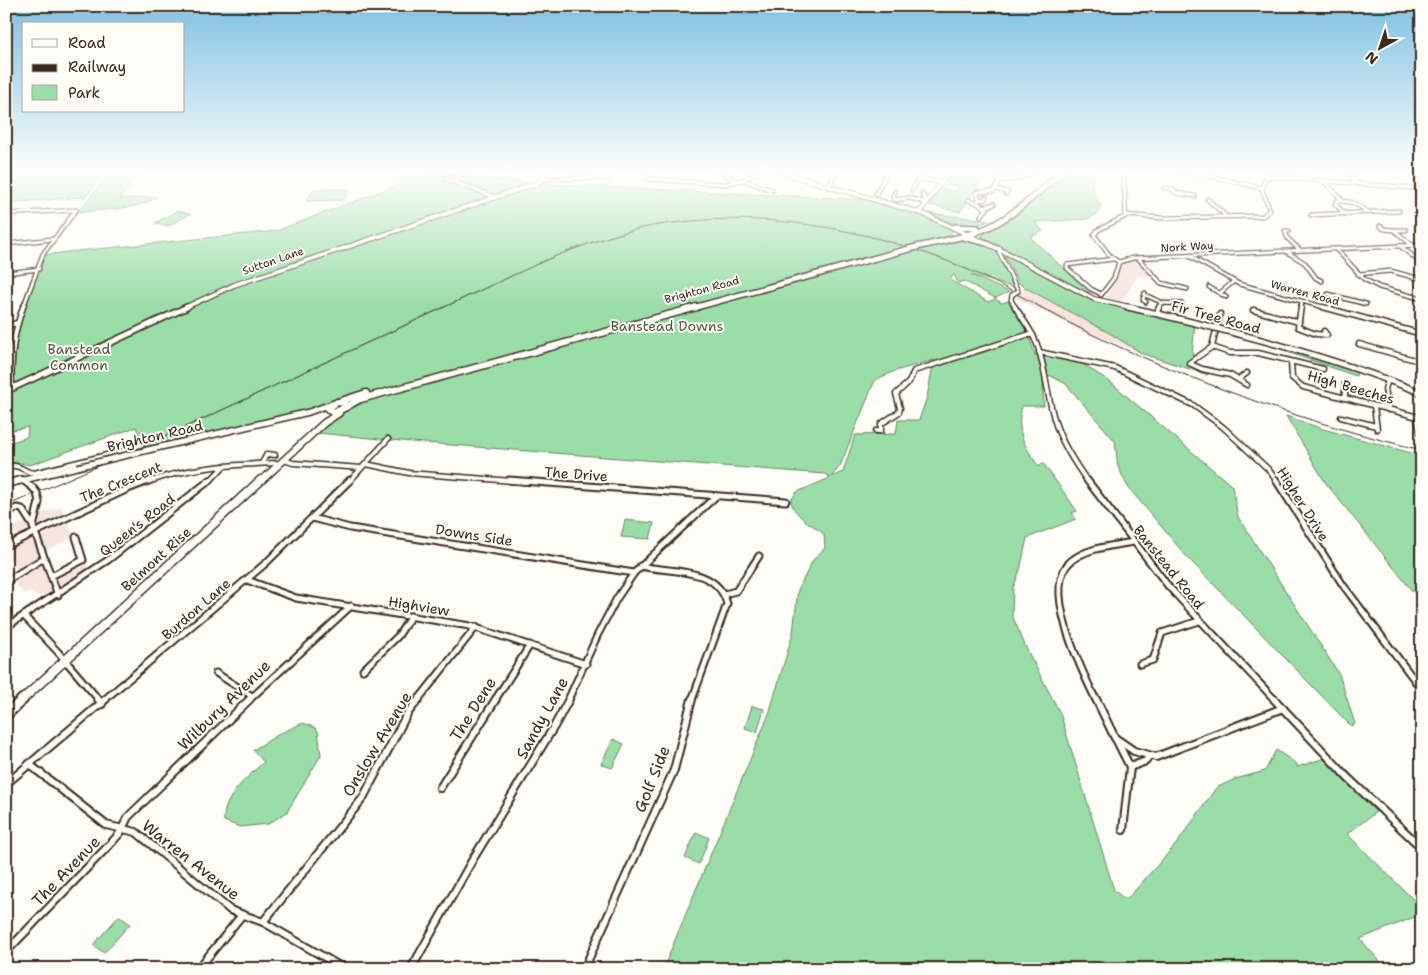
<svg xmlns="http://www.w3.org/2000/svg" width="1428" height="975" viewBox="0 0 1428 975" font-family="'Shantell Sans',sans-serif">
<style>
.built{fill:#f6e4df}
.green{fill:#9adda8;stroke:#6a8463;fill-rule:evenodd}
.lines{fill:none;stroke-linecap:round;stroke-linejoin:round}
.minor-far3-casing{stroke:#3b2a1e;stroke-width:5.5}
.minor-far2-casing{stroke:#3b2a1e;stroke-width:7}
.minor-far1-casing{stroke:#3b2a1e;stroke-width:9}
.minor-casing{stroke:#3b2a1e;stroke-width:10}
.major-far2-casing{stroke:#3b2a1e;stroke-width:6}
.major-far1-casing{stroke:#3b2a1e;stroke-width:8}
.major-casing{stroke:#3b2a1e;stroke-width:10}
.highway-far3-casing{stroke:#3b2a1e;stroke-width:8}
.highway-far2-casing{stroke:#3b2a1e;stroke-width:9}
.highway-far1-casing{stroke:#3b2a1e;stroke-width:11}
.highway-casing{stroke:#3b2a1e;stroke-width:13}
.minor-far3{stroke:#fdfcf7;stroke-width:3}
.minor-far2{stroke:#fdfcf7;stroke-width:4}
.minor-far1{stroke:#fdfcf7;stroke-width:5}
.minor{stroke:#fdfcf7;stroke-width:6}
.major-far2{stroke:#fdfcf7;stroke-width:4}
.major-far1{stroke:#fdfcf7;stroke-width:5}
.major{stroke:#fdfcf7;stroke-width:6}
.highway-far3{stroke:#fdfcf7;stroke-width:5}
.highway-far2{stroke:#fdfcf7;stroke-width:6}
.highway-far1{stroke:#fdfcf7;stroke-width:8}
.highway{stroke:#fdfcf7;stroke-width:9}
.rail{stroke:#3b2a1e;stroke-width:1}
.minor-bridge-far1-casing{stroke:#3b2a1e;stroke-width:5.5;stroke-linecap:butt}
.minor-bridge-casing{stroke:#3b2a1e;stroke-width:9;stroke-linecap:butt}
.major-bridge-casing{stroke:#3b2a1e;stroke-width:8;stroke-linecap:butt}
.highway-bridge-casing{stroke:#3b2a1e;stroke-width:8;stroke-linecap:butt}
.minor-bridge-far1{stroke:#fdfcf7;stroke-width:3}
.minor-bridge{stroke:#fdfcf7;stroke-width:5}
.major-bridge{stroke:#fdfcf7;stroke-width:5}
.highway-bridge{stroke:#fdfcf7;stroke-width:5}
.labels{text-anchor:middle;dominant-baseline:central;stroke-width:4;stroke-linejoin:round;paint-order:stroke}
.far-street-label{font-size:11px;fill:#3b2a1e;stroke:#fdfcf7}
.street-label{font-size:14px;fill:#3b2a1e;stroke:#fdfcf7}
.park-label{font-size:14px;fill:#535740;stroke:#fdfcf7}
.near-street-label{font-size:16px;fill:#3b2a1e;stroke:#fdfcf7}
</style>
<rect width="100%" height="100%" fill="#fdfcf7"/>
<filter id="ink" filterUnits="userSpaceOnUse"><feTurbulence type="fractalNoise" baseFrequency=".02" numOctaves="2"/><feDisplacementMap in="SourceGraphic" scale="10" xChannelSelector="R" yChannelSelector="G"/><feConvolveMatrix kernelMatrix="1 2 1 2 8 2 1 2 1" color-interpolation-filters="sRGB"/></filter>
<g filter="url(#ink)">
<g class="built">
<path d="M1138,259L1156,278L1138,276L1120,303L1105,299L1117,280L1121,266L1127,260Z"/>
<path d="M1026,288L1111,334L1143,354L1093,334L1089,335L1014,297Z"/>
<path d="M61,507L74,537L38,554L39,559L49,578L84,561L89,573L67,586L52,593L46,600L42,596L35,595L31,591L25,594L13,581L21,576L6,552V546L19,541L12,528L40,514Z"/>
</g>
<g class="green">
<path d="M6,170H108L85,197L6,203Z"/>
<path d="M112,170H142L119,199L156,197C141,210 96,210 78,212Z"/>
<path d="M405,170H421L433,173L437,170H454L447,175H442L447,176L456,170H481L473,177L450,176L548,184L873,200L908,210L952,228L953,230L950,234L979,242L996,250L1016,288L971,275L1009,292L995,298L964,281L958,283L954,274L950,280L988,302L995,299L1002,303L1008,301L1028,334L1035,355L1081,363L1109,381L1232,486L1238,517L1339,674L1355,724L1351,726L1187,557L1128,487L1118,467L1115,441L1066,384L1051,376L1044,375L1043,388L1044,406H1022C1015,432 1025,447 1039,467L1043,463L1077,511L1072,513L1076,519L1027,538L1020,570L1013,588L1012,615L1027,650L1060,713L1114,890L1123,898L1129,897L1178,842L1216,788L1235,779L1265,771L1276,750L1297,764V767L1325,758L1376,812L1347,834L1422,908V914L1360,939L1387,969H663L769,714L793,633L798,590L813,560L825,548L824,534C813,525 792,515 791,500L797,492L830,478L825,474L412,442L318,433L352,403L342,397L312,409L137,450L144,446L136,427L30,465L16,462L7,464L6,444L27,437L28,427L8,431L13,390L17,387L14,382L17,323L42,258L46,255L67,252L276,231L400,184ZM934,360L927,397L919,420H898L896,434L855,435L843,472L831,477L840,466L875,380L895,371Z"/>
<path d="M1070,170H1092L1093,192L1101,206L1097,214L1087,219L1035,222L1043,231L1030,237L1094,297L981,236Z"/>
<path d="M952,172L979,173L985,176L960,212L929,205L941,188L955,191L959,187L944,183Z"/>
<path d="M314,189H350L343,200L306,201Z"/>
<path d="M177,211L190,214L168,226L155,223Z"/>
<path d="M927,213L989,220C968,233 947,221 927,213Z"/>
<path d="M1004,254L1081,295L1108,304L1195,324L1192,354L1195,356L1188,364L1208,373V375L1143,354L1111,334L1026,288L1019,283Z"/>
<path d="M1288,349L1357,370L1356,376L1287,352Z"/>
<path d="M1286,416L1323,429L1422,456V603L1325,482Z"/>
<path d="M625,520L654,523L650,539L621,537Z"/>
<path d="M752,706L764,709L757,732L745,728Z"/>
<path d="M303,723L314,727L318,731L321,755L287,812L268,824L240,827L224,821C222,798 248,776 264,762L253,750L281,733Z"/>
<path d="M613,739L624,744L612,768L601,764Z"/>
<path d="M696,832L709,838L699,864L685,858Z"/>
<path d="M119,916L130,924L104,953L93,945Z"/>
</g>
<g class="lines">
<g class="minor-far3-casing">
<g id="minor-far3">
<path d="M421,170L495,197"/>
<path d="M500,170H502"/>
<path d="M645,170V177L649,179L725,184L742,180L762,170"/>
<path d="M717,170L737,181"/>
<path d="M1160,170L1204,175L1262,188"/>
<path d="M1344,170L1358,184"/>
<path d="M949,171L988,173L1000,180L994,191L977,192L979,200L977,203L987,209L981,216"/>
<path d="M1266,176L1422,189"/>
<path d="M542,179L611,178"/>
<path d="M743,180L772,190"/>
<path d="M1000,181L1021,178L1039,170"/>
<path d="M1325,182L1341,199"/>
<path d="M829,187L836,170"/>
<path d="M1164,188L1172,189L1176,193L1195,196"/>
<path d="M996,189L1007,192L1006,194"/>
<path d="M912,190L918,179L941,182"/>
<path d="M895,191L893,197L895,200L909,198L927,203"/>
<path d="M922,193L925,199L923,202"/>
<path d="M876,194L888,170"/>
<path d="M979,199L984,200L986,197"/>
<path d="M1207,199L1225,215"/>
<path d="M968,200L977,203"/>
<path d="M984,207L994,204"/>
<path d="M6,214L76,210"/>
<path d="M1345,214L1335,204L1338,200L1354,203L1368,212"/>
<path d="M1126,215L1163,218L1263,216L1270,210L1262,190L1268,170"/>
<path d="M1311,215L1399,211"/>
<path d="M1380,226L1384,229L1394,230"/>
<path d="M1406,230H1394L1412,245"/>
<path d="M1289,231H1285L1288,239L1300,250"/>
<path d="M6,244L53,239"/>
<path d="M1399,245L1421,263"/>
<path d="M1000,248L999,252L1018,291"/>
<path d="M1336,249L1364,279L1379,287L1422,299"/>
<path d="M1287,252L1305,263L1316,278L1322,281"/>
<path d="M1189,256L1239,284L1327,308"/>
<path d="M1138,258L1161,283L1187,289"/>
<path d="M1119,262L1133,258L1422,245"/>
<path d="M1119,262L1111,257L1094,235L1098,230L1126,216L1123,170"/>
<path d="M6,273L39,269"/>
<path d="M1358,274L1391,271L1416,278"/>
<path d="M1209,287L1226,297"/>
<path d="M1145,293L1143,300L1146,302"/>
<path d="M1220,293L1233,282"/>
<path d="M1101,294L1091,289L1067,268V265L1113,259"/>
<path d="M1328,294L1366,304"/>
<path d="M1012,295L1011,300L1016,308"/>
<path d="M1101,295L1114,278L1119,262"/>
<path d="M1145,295L1161,302L1159,308"/>
<path d="M1161,303L1182,304"/>
<path d="M23,308L43,254L76,210"/>
<path d="M1301,308L1302,301"/>
<path d="M1330,308L1331,300L1335,296"/>
</g>
</g>
<g class="minor-far2-casing">
<g id="minor-far2">
<path d="M1015,307C1025,322 1036,337 1040,354C1047,378 1048,402 1056,425C1063,446 1075,464 1088,482"/>
<path d="M1301,307L1298,327L1316,334L1327,335L1324,331"/>
<path d="M1323,307L1422,334"/>
<path d="M1253,310L1299,322"/>
<path d="M1157,313L1159,307"/>
<path d="M6,326L17,323"/>
<path d="M1217,328L1220,314"/>
<path d="M1417,333L1422,349"/>
<path d="M1359,344L1422,362"/>
<path d="M1212,347L1215,334"/>
<path d="M1039,352L1115,368L1193,405L1223,427L1269,470L1277,482"/>
<path d="M1291,362L1292,378L1303,387L1422,418"/>
<path d="M1239,379L1247,373"/>
<path d="M1388,380L1385,389L1389,410"/>
<path d="M1345,384V398"/>
<path d="M1247,385L1230,375L1202,369L1189,363L1212,347L1230,353H1258L1323,369"/>
<path d="M1374,406L1377,429"/>
<path d="M1417,416L1421,437"/>
<path d="M1341,417L1376,426"/>
<path d="M6,418L8,392L12,387C10,360 14,332 23,307"/>
<path d="M876,431H881V424L899,412L900,408L896,394L909,382L914,371L1027,335H1033"/>
<path d="M284,460L293,463L361,468"/>
<path d="M262,463L267,454L275,455"/>
<path d="M366,464L409,473L526,482"/>
<path d="M6,466C22,464 23,472 34,473L127,450"/>
<path d="M22,480L24,482"/>
<path d="M148,482C190,466 235,465 280,463"/>
<path d="M209,482L224,466"/>
<path d="M349,482L388,439"/>
</g>
</g>
<g class="minor-far1-casing">
<g id="minor-far1">
<path d="M23,480L33,488"/>
<path d="M509,480L786,501"/>
<path d="M1087,480L1169,587L1275,700"/>
<path d="M1276,480L1343,585L1422,690"/>
<path d="M39,502L33,527L58,595"/>
<path d="M6,512L17,508L22,509L33,526"/>
<path d="M312,518L350,528L634,573"/>
<path d="M6,546L128,489L151,480"/>
<path d="M640,566C672,573 717,566 727,604L692,700"/>
<path d="M51,576L83,560L76,537"/>
<path d="M247,580L296,598L470,626L586,664"/>
<path d="M6,581L44,558"/>
<path d="M724,594L736,591L759,556"/>
<path d="M24,616L58,652L99,700"/>
<path d="M6,627L108,560L210,480"/>
<path d="M1140,664L1153,660L1162,633L1199,621"/>
<path d="M363,670L398,636L411,616"/>
<path d="M216,673L252,696"/>
<path d="M104,700L266,563L350,480"/>
<path d="M249,700L351,606"/>
<path d="M418,700L476,627"/>
<path d="M495,700L530,645"/>
<path d="M568,700L598,634L617,598L634,573L716,496"/>
<path d="M1096,700C1082,671 1040,587 1071,561C1088,547 1113,546 1133,542"/>
</g>
</g>
<g class="minor-casing">
<g id="minor">
<path d="M98,699L102,704"/>
<path d="M1096,699L1115,738L1134,751L1156,757L1283,708"/>
<path d="M1274,699L1348,778L1422,848"/>
<path d="M1116,739L1130,767L1123,830"/>
<path d="M29,764L106,825L136,832L230,910L263,922L345,969"/>
<path d="M1130,767L1146,761L1149,756"/>
<path d="M6,784L106,699"/>
<path d="M440,788L496,699"/>
<path d="M263,922L363,798L407,714L419,699"/>
<path d="M6,952L113,841L120,833L128,817L250,699"/>
<path d="M198,969L242,915"/>
<path d="M411,969L473,859L555,725L569,699"/>
<path d="M584,969L674,770L692,699"/>
</g>
</g>
<g class="major-far2-casing">
<g id="major-far2">
<path d="M773,170L924,214L1009,254L1094,299L1134,308"/>
<path d="M920,212L950,170"/>
<path d="M184,308L234,285L535,184L540,181L547,170"/>
</g>
</g>
<g class="major-far1-casing">
<g id="major-far1">
<path d="M1128,307C1228,330 1327,355 1422,393"/>
<path d="M6,391L187,307"/>
<path d="M148,450L309,412L334,403"/>
<path d="M16,482L77,467"/>
</g>
</g>
<g class="major-casing">
<path id="major" d="M6,484L21,480"/>
</g>
<g class="highway-far3-casing">
<g id="highway-far3">
<path d="M955,227L977,228"/>
<path d="M963,237L987,243"/>
<path d="M917,247C942,241 968,237 991,226C1019,212 1041,189 1065,170"/>
<path d="M693,308L905,250"/>
</g>
</g>
<g class="highway-far2-casing">
<g id="highway-far2">
<path d="M338,402L366,393"/>
<path d="M346,407L344,403L337,402L328,409L332,412C343,411 351,403 361,399L697,307"/>
<path d="M260,482L324,423L339,413"/>
</g>
</g>
<g class="highway-far1-casing">
<path id="highway-far1" d="M22,700L261,480"/>
</g>
<g class="highway-casing">
<path id="highway" d="M6,715L23,699"/>
</g>
<use href="#minor-far3" class="minor-far3"/>
<use href="#minor-far2" class="minor-far2"/>
<use href="#minor-far1" class="minor-far1"/>
<use href="#minor" class="minor"/>
<use href="#major-far2" class="major-far2"/>
<use href="#major-far1" class="major-far1"/>
<use href="#major" class="major"/>
<use href="#highway-far3" class="highway-far3"/>
<use href="#highway-far2" class="highway-far2"/>
<use href="#highway-far1" class="highway-far1"/>
<use href="#highway" class="highway"/>
<path class="rail" d="M6,506L153,442L546,260C580,246 616,233 652,226C755,208 866,227 962,267C1012,288 1057,319 1106,341C1208,387 1313,425 1422,450"/>
<g class="minor-bridge-far1-casing">
<path id="minor-bridge-far1" d="M1012,295L1018,291"/>
</g>
<g class="minor-bridge-casing">
<path id="minor-bridge" d="M33,488L37,493L39,502"/>
</g>
<g class="major-bridge-casing">
<path id="major-bridge" d="M77,467L148,450"/>
</g>
<g class="highway-bridge-casing">
<path id="highway-bridge" d="M905,250L917,247"/>
</g>
<use href="#minor-bridge-far1" class="minor-bridge-far1"/>
<use href="#minor-bridge" class="minor-bridge"/>
<use href="#major-bridge" class="major-bridge"/>
<use href="#highway-bridge" class="highway-bridge"/>
</g>
</g>
<linearGradient id="sky" x2="0" y2="1"><stop stop-color="#7fc1e3"/><stop offset="0.56" stop-color="#fefefb"/><stop offset="1" stop-color="#fefefb" stop-opacity="0"/></linearGradient>
<rect width="1428" height="306" fill="url(#sky)"/>
<g class="labels">
<g class="far-street-label">
<text transform="translate(1187 247) rotate(-3)">Nork Way</text>
<text transform="translate(273 261) rotate(-19)">Sutton Lane</text>
<text transform="translate(702 290) rotate(-15)">Brighton Road</text>
<text transform="translate(1305 293) rotate(15)">Warren Road</text>
</g>
<g class="street-label">
<text transform="translate(1216 317) rotate(15)">Fir Tree Road</text>
<text transform="translate(1351 387) rotate(16)">High Beeches</text>
<text transform="translate(155 436) rotate(-13)">Brighton Road</text>
<text transform="translate(576 474) rotate(4)">The Drive</text>
<text transform="translate(121 482) rotate(-22)">The Crescent</text>
<text transform="translate(1303 504) rotate(58)">Higher Drive</text>
<text transform="translate(137 525) rotate(-38)">Queen's Road</text>
<text transform="translate(474 535) rotate(9)">Downs Side</text>
<text transform="translate(156 559) rotate(-42)">Belmont Rise</text>
<text transform="translate(1169 567) rotate(51)">Banstead Road</text>
<text transform="translate(419 606) rotate(9)">Highview</text>
<text transform="translate(196 609) rotate(-41)">Burdon Lane</text>
</g>
<g class="park-label">
<text x="667" y="326">Banstead Downs</text>
<text x="79" y="349">Banstead<tspan x="79" dy="16">Common</tspan></text>
</g>
<g class="near-street-label">
<text transform="translate(224 705) rotate(-44)">Wilbury Avenue</text>
<text transform="translate(473 709) rotate(-58)">The Dene</text>
<text transform="translate(542 718) rotate(-61)">Sandy Lane</text>
<text transform="translate(377 744) rotate(-59)">Onslow Avenue</text>
<text transform="translate(652 779) rotate(-68)">Golf Side</text>
<text transform="translate(191 860) rotate(38)">Warren Avenue</text>
<text transform="translate(66 871) rotate(-46)">The Avenue</text>
</g>
</g>
<rect width="1428" height="975" fill="none" stroke="#fdfcf7" stroke-width="25"/>
<rect x="12" y="12" width="1403" height="950" fill="none" stroke="#3b2a1e" stroke-width="2" filter="url(#ink)"/>
<rect x="22" y="22" width="162" height="90" fill="#fdfcf7" stroke="#afa8a0"/>
<rect x="32" y="39" width="25" height="8" fill="#fdfcf7" stroke="#afa8a0"/>
<text x="68" y="48" font-size="15" fill="#3b2a1e">Road</text>
<rect x="32" y="64" width="25" height="8" fill="#3b2a1e" stroke="#afa8a0"/>
<text x="68" y="72" font-size="15" fill="#3b2a1e">Railway</text>
<rect x="32" y="85" width="25" height="15" fill="#9adda8" stroke="#afa8a0"/>
<text x="68" y="98" font-size="15" fill="#3b2a1e">Park</text>
<g transform="translate(1380 48) rotate(220)" stroke="#fdfcf7" stroke-width="4" paint-order="stroke">
<path d="M0-4L9 19L0 12L-9 19Z" fill="#3b2a1e"/>
<text y="-8" font-size="14" font-weight="bold" text-anchor="middle" fill="#3b2a1e">N</text>
</g>
</svg>
